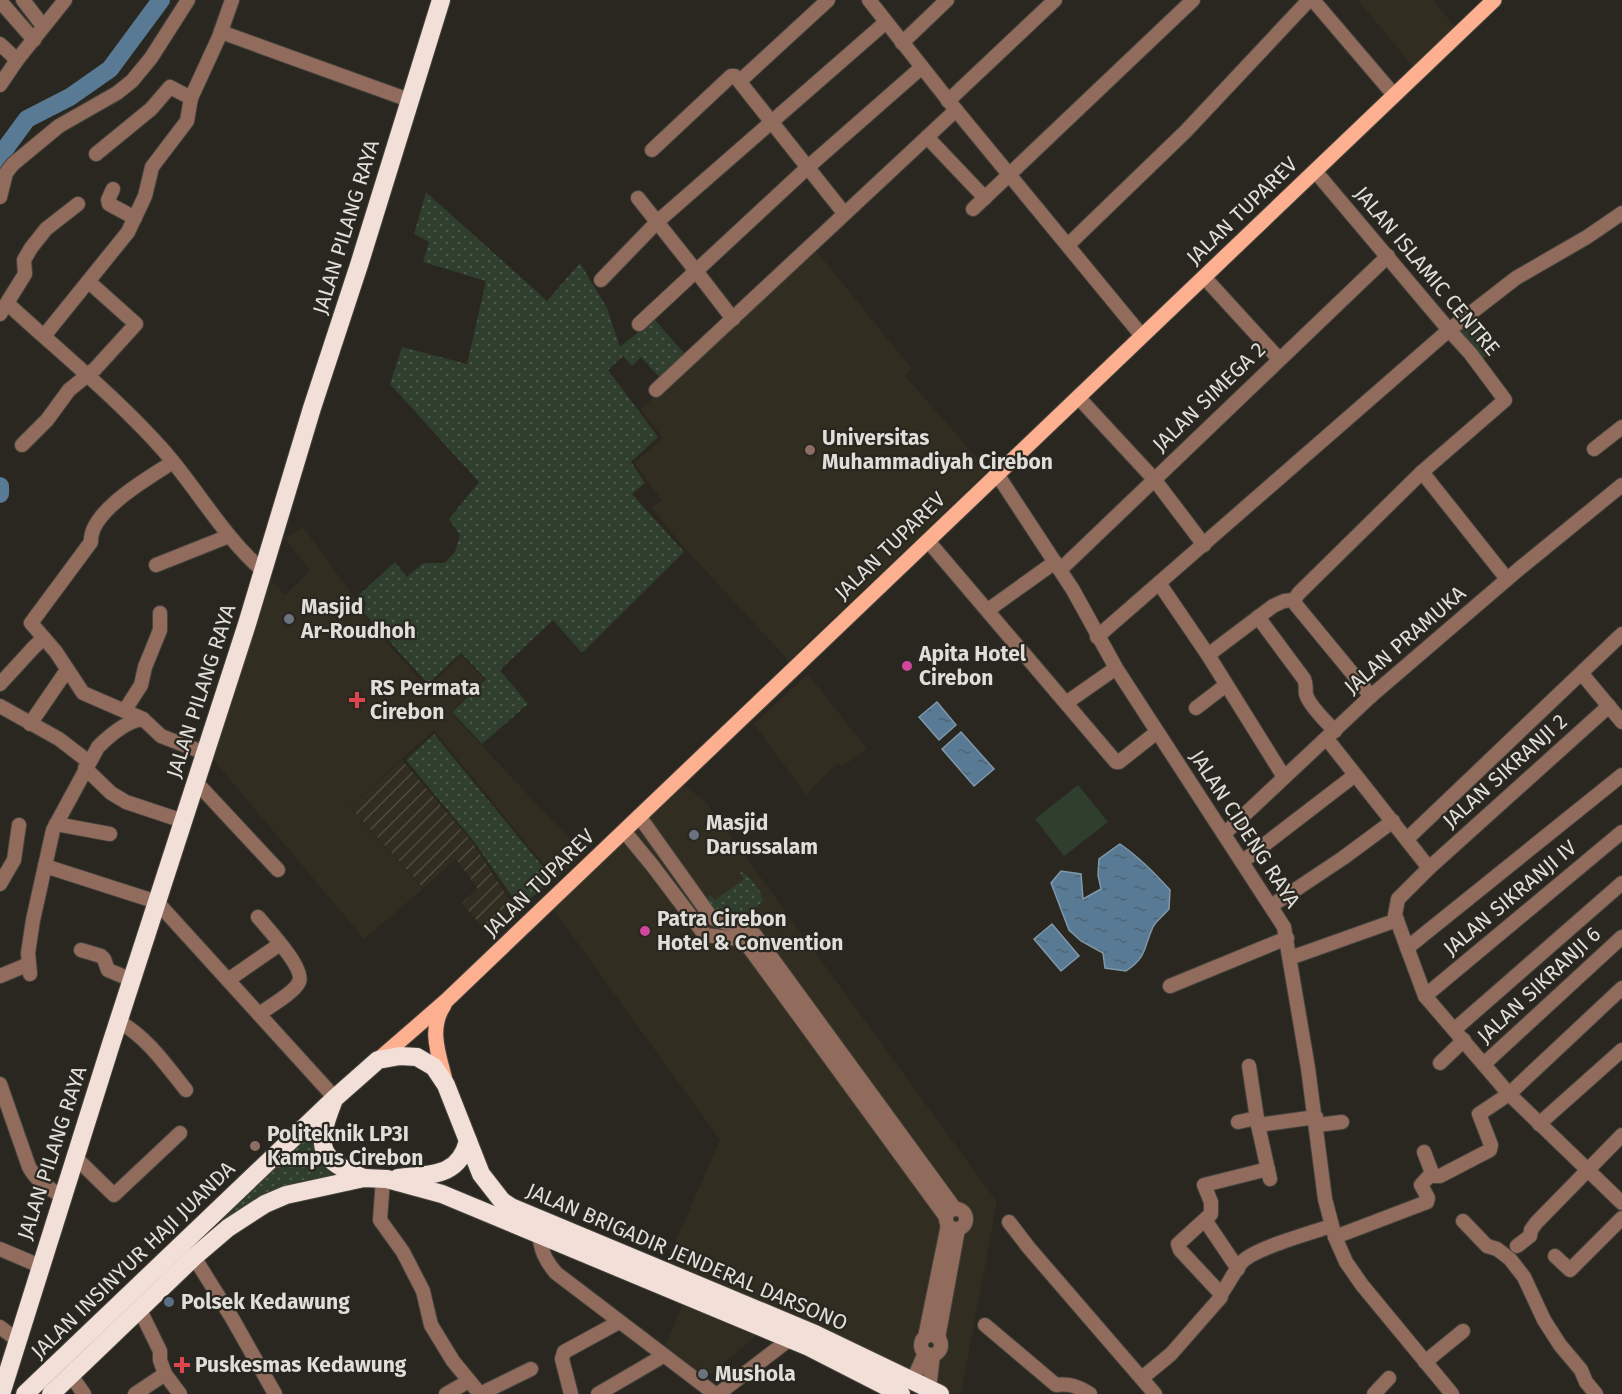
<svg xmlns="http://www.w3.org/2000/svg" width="1622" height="1394" viewBox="0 0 1622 1394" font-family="'Fira Sans',sans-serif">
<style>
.built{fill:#312d20}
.industrial{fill:url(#industrial-furrows)}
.grass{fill:url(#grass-dots)}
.garden{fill:#2f3e2d}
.water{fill:url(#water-ripples);stroke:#8098a9;stroke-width:1.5}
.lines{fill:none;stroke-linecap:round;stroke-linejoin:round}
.river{stroke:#587a95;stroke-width:18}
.minor-casing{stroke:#46443e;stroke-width:16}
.major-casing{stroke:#46443e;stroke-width:17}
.highway-casing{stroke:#46443e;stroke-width:20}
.minor{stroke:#916c5c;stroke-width:14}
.major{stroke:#fcb08f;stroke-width:15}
.highway{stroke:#f2dfd7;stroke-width:18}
.education-dot{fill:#8d6e63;stroke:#292720;stroke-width:2}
.worship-dot{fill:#6b7280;stroke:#292720;stroke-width:2}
.hotel-dot{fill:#d1479c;stroke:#292720;stroke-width:2}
.health-dot{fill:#e0444e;stroke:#292720;stroke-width:2}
.service-dot{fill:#5c6f8a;stroke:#292720;stroke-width:2}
.labels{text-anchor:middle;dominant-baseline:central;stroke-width:4.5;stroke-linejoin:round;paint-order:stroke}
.street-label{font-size:21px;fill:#dfded9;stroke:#292720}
.poi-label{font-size:21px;font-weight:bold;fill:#dfded9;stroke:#292720;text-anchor:start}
</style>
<defs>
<pattern id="industrial-furrows" width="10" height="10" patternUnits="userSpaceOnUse" patternTransform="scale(1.5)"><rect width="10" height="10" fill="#312d20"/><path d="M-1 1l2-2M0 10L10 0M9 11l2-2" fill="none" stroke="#4e4b40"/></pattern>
<pattern id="grass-dots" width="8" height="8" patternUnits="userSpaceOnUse" patternTransform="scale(1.5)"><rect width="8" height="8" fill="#2f3e2d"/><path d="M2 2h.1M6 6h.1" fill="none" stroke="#4d594b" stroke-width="1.8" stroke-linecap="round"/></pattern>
<pattern id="water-ripples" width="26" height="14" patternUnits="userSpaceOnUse" patternTransform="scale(1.5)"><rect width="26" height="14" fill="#587a95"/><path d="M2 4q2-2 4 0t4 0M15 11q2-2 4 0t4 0" fill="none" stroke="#506473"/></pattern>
</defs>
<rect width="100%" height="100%" fill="#292720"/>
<g class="built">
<path d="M1358,0H1433L1457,30L1415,69Z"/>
<path d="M814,248L912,369L905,376L988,470L789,661L681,544L652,508L662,500L634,463L663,438L641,409Z"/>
<path d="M303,527L359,604L357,608L427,688L461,655L484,679L450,712L584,854L556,880L434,730L349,807L423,889L364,939L212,758L271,580L285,595L310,571L285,538Z"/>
<path d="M808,674L867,749L842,767L838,763L806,795L754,724Z"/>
<path d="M684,785L705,801L997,1202L961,1394H951L666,1263L720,1140L553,909Z"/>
<path d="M683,1304L757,1335L704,1380L664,1348Z"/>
</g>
<path class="industrial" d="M402,760L472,842L514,907L488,934L462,903L478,889L456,859L423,888L350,807Z"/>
<g class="grass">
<path d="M426,192L547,301L580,263L607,308L620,347L654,319L686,355L660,378L641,357L632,366L623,356L608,370L658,437L631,462L645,483L632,494L684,552L582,653L553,620L500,670L528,704L482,744L452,712L486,679L461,653L428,684L364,613L366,603L359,595L395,562L407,577L423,563H444L455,552L460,535L449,519L479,482L390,384L402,347L467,364L486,281L423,262L429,242L414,234Z"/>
<path d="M434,734L553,879L520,908L475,843L406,760Z"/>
<path d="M742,872C751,877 761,890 763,901L743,918C726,921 713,913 708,897L710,895L715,900L744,879L740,873Z"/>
<path d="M318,1125L322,1161L334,1176C284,1180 251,1200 210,1228Z"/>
</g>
<g class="garden">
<path d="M1471,317L1497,347L1483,359L1458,329Z"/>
<path d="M1078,785L1108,822L1064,856L1035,819Z"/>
</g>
<g class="water">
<path d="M937,702L956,725L939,740L919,717Z"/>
<path d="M961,732L994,769L974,786L942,749Z"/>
<path d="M1120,844C1139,857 1154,872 1170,890L1169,909C1164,915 1156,921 1153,927C1143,948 1148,956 1126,971L1105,968L1103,953L1081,941L1069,930L1051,883L1061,871L1081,874L1083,899L1101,889L1098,875L1099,859Z"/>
<path d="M1052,924L1079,956L1061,971L1034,939Z"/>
</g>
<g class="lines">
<g class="river">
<path d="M0,163L5,149L27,119L70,97L110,69L161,0"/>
<path d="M0,486V494"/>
</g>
<g class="minor-casing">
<g id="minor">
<path d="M23,0L43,26"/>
<path d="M869,0L956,110L1142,336"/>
<path d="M1313,0L1394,95"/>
<path d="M0,1L34,40"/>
<path d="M221,32L409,100"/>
<path d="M902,43L947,0"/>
<path d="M0,44L17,60"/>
<path d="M740,81L828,0"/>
<path d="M0,85L17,60L65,0"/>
<path d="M948,101L1055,0"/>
<path d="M927,137L985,198"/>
<path d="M652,150L731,76H735L844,213"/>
<path d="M96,154L151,109L170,87L191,98"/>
<path d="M1315,171L1449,330L1470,353L1505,400L1422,472L1299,593L1294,600L1296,605L1371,696"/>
<path d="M113,189L108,200L109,204L135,218"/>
<path d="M0,197L6,173L13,164L59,126L117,93L132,81L151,58L188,0"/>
<path d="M638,198L696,271L639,324"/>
<path d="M973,209L1193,0"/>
<path d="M1068,245L1186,131L1309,0"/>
<path d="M1204,277L1279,359"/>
<path d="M601,280L657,222L886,22"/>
<path d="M8,304C60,352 117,398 164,451C198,490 223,536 262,570"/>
<path d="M0,314L25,274L24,260L31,248L46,229L78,204"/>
<path d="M733,319L696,271L808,167L922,67"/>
<path d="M44,336L128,232L145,196L152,167L187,121L191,98L219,37L232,0"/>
<path d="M656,390L956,110"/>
<path d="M1078,397L1154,479L1204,545"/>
<path d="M22,445L47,420L69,390L95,369L136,324L89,282"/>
<path d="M1594,449L1622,427"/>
<path d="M173,462C150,477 89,511 91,542L31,623L56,652L83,693L143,719L161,736L205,753"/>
<path d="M1422,472L1507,579"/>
<path d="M997,474L1073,590L1116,668L1284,927L1308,1068L1325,1199L1335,1237L1346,1262L1362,1285L1452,1394"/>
<path d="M928,541L1116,762H1119L1157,732"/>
<path d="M156,565L229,536"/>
<path d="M1060,570L1388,256"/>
<path d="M1159,583L1208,655L1284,777"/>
<path d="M988,610L1055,562"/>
<path d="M1258,617L1304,679C1307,685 1305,688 1306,694C1308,704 1327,723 1335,731"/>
<path d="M1097,637L1449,330L1516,278L1587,237L1622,213"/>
<path d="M1208,655L1273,606L1284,601L1294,600"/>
<path d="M1582,674L1622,722"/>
<path d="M0,684L34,647L44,638"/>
<path d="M1066,703L1116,668"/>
<path d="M0,706L59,739L89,762"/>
<path d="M1609,706L1429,868L1398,899L1395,915L1425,996L1509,1094L1622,1203"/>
<path d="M1196,708L1226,685"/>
<path d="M125,710L141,685L145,667L160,630V613"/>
<path d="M30,724L67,670"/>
<path d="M1327,739L1429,868"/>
<path d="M85,768L111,793L126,802L183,821"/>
<path d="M196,782L278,870"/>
<path d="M639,816L711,917C726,927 741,921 755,935L955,1209"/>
<path d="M56,824L110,834"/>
<path d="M624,831L652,865L705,935L739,939L748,946L946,1217"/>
<path d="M1224,834L1371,696L1519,569L1622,485"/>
<path d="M1407,839L1622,634"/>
<path d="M1242,862L1355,775"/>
<path d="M45,866L157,902L335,1098"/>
<path d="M0,884L14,860L19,825"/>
<path d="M1271,906L1343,858L1393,821"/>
<path d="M258,917C267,928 305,968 299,982C295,992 269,1007 259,1014"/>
<path d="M1407,948L1622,775"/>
<path d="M81,950L101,956L104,959L108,970L132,980"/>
<path d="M1290,958L1397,920"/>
<path d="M30,974L28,953L33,920L53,830L98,747C110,735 126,721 143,719"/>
<path d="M0,976L29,964"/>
<path d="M228,980L280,944"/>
<path d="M1170,986L1287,938"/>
<path d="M1425,996L1622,832"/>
<path d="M118,1021C147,1037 166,1065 186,1090"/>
<path d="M1455,1029L1622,883"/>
<path d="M1440,1063L1464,1040"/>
<path d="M1484,1064L1622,937"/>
<path d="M1249,1066L1258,1125L1270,1179"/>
<path d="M0,1084L29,1167C37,1182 49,1188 63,1197"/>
<path d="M1238,1122L1257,1118"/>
<path d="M1539,1124L1622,1050"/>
<path d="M1258,1125L1316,1117"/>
<path d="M1317,1125L1342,1122"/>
<path d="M75,1157L114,1195L180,1133"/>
<path d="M1432,1176H1440L1490,1150L1491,1145L1479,1114L1509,1094L1622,988"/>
<path d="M383,1179L380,1220L403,1252L423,1291L431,1325L453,1361L480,1394"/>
<circle cx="956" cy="1219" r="10"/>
<path d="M1205,1220L1238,1269"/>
<path d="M1463,1221L1487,1246L1497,1249L1510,1259L1524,1277L1544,1320L1560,1345L1581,1370L1586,1382L1596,1394"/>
<path d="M1009,1222L1029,1248L1155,1394"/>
<path d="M539,1234C541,1251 545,1260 556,1273L715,1394"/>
<path d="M1335,1237L1427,1202L1428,1198L1421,1185L1432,1173L1424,1152"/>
<path d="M1517,1246L1530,1236L1531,1230L1536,1223L1622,1135"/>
<path d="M0,1249L40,1266"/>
<path d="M1555,1256L1570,1270L1622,1218"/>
<path d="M194,1257L232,1318L275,1394"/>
<path d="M1221,1294C1228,1285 1235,1270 1242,1262C1255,1248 1311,1233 1331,1226"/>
<path d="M139,1308L160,1351V1360L165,1374L180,1394"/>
<path d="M985,1325L1056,1385C1070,1383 1079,1387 1090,1394"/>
<path d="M0,1327L17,1340"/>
<circle cx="931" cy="1345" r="10"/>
<path d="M925,1337L948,1225"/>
<path d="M938,1338L958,1229"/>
<path d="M1425,1362L1463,1331"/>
<path d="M70,1374L84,1394"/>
<path d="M1142,1378L1171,1354L1221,1297V1294L1180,1250L1178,1244L1211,1214V1202L1204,1185L1268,1169"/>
<path d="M913,1380L925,1353"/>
<path d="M929,1389L933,1355"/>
<path d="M135,1394L165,1374"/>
<path d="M446,1394L469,1381"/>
<path d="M480,1394L531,1369"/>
<path d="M571,1394L562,1359L564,1352L619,1322"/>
<path d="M598,1394L663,1356"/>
<path d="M718,1394L790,1339"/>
<path d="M1374,1394L1389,1378"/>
</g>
</g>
<g class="major-casing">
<g id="major">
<path d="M444,1005C428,1029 439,1055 445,1080"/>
<path d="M378,1060L447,1000L1494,0"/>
</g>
</g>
<g class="highway-casing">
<g id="highway">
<path d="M333,1102C315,1148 318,1159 364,1178"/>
<path d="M398,1178C430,1174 458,1178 468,1141"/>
<path d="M1,1394L111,1044L247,624L312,408L359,265L441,0"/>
<path d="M25,1394L335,1098L378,1060L400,1056L417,1057L434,1067L446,1085L481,1174L502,1201L511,1207L815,1334L940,1394"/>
<path d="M51,1394L194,1257L228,1228L265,1204L286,1195L364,1178L387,1179L442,1194L809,1347L901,1394"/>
</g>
</g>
<use href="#minor" class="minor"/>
<use href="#major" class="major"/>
<use href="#highway" class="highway"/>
</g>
<g class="education-dot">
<circle cx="810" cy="450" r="6"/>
<circle cx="255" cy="1146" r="6"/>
</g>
<g class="worship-dot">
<circle cx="289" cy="619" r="6"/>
<circle cx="694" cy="835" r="6"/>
<circle cx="703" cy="1374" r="6"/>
</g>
<g class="hotel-dot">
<circle cx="907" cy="666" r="6"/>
<circle cx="645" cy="931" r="6"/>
</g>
<g class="health-dot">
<path d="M354 691h6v6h6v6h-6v6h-6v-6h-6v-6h6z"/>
<path d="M179 1356h6v6h6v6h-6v6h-6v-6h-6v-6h6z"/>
</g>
<circle class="service-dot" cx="169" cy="1302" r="6"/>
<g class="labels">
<g class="street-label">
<text transform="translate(1242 211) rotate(-44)">JALAN TUPAREV</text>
<text transform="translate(346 227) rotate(-73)">JALAN PILANG RAYA</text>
<text transform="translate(1427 271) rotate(50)">JALAN ISLAMIC CENTRE</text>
<text transform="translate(1209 397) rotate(-44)">JALAN SIMEGA 2</text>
<text transform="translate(890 546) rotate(-44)">JALAN TUPAREV</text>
<text transform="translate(1405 640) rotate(-41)">JALAN PRAMUKA</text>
<text transform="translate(201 691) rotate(-72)">JALAN PILANG RAYA</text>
<text transform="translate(1505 771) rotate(-42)">JALAN SIKRANJI 2</text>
<text transform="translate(1245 829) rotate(57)">JALAN CIDENG RAYA</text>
<text transform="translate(539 883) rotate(-44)">JALAN TUPAREV</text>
<text transform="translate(1510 898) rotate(-40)">JALAN SIKRANJI IV</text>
<text transform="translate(1539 985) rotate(-43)">JALAN SIKRANJI 6</text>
<text transform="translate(52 1153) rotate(-72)">JALAN PILANG RAYA</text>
<text transform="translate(687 1257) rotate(23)">JALAN BRIGADIR JENDERAL DARSONO</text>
<text transform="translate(133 1260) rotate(-44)">JALAN INSINYUR HAJI JUANDA</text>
</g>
<g class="poi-label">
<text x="822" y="438">Universitas<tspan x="822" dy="24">Muhammadiyah Cirebon</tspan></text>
<text x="301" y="607">Masjid<tspan x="301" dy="24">Ar-Roudhoh</tspan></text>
<text x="919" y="654">Apita Hotel<tspan x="919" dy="24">Cirebon</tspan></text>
<text x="370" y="688">RS Permata<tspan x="370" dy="24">Cirebon</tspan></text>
<text x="706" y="823">Masjid<tspan x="706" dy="24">Darussalam</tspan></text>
<text x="657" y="919">Patra Cirebon<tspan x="657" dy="24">Hotel &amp; Convention</tspan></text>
<text x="267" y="1134">Politeknik LP3I<tspan x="267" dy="24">Kampus Cirebon</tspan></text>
<text x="181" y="1302">Polsek Kedawung</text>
<text x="195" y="1365">Puskesmas Kedawung</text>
<text x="715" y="1374">Mushola</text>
</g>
</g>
</svg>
